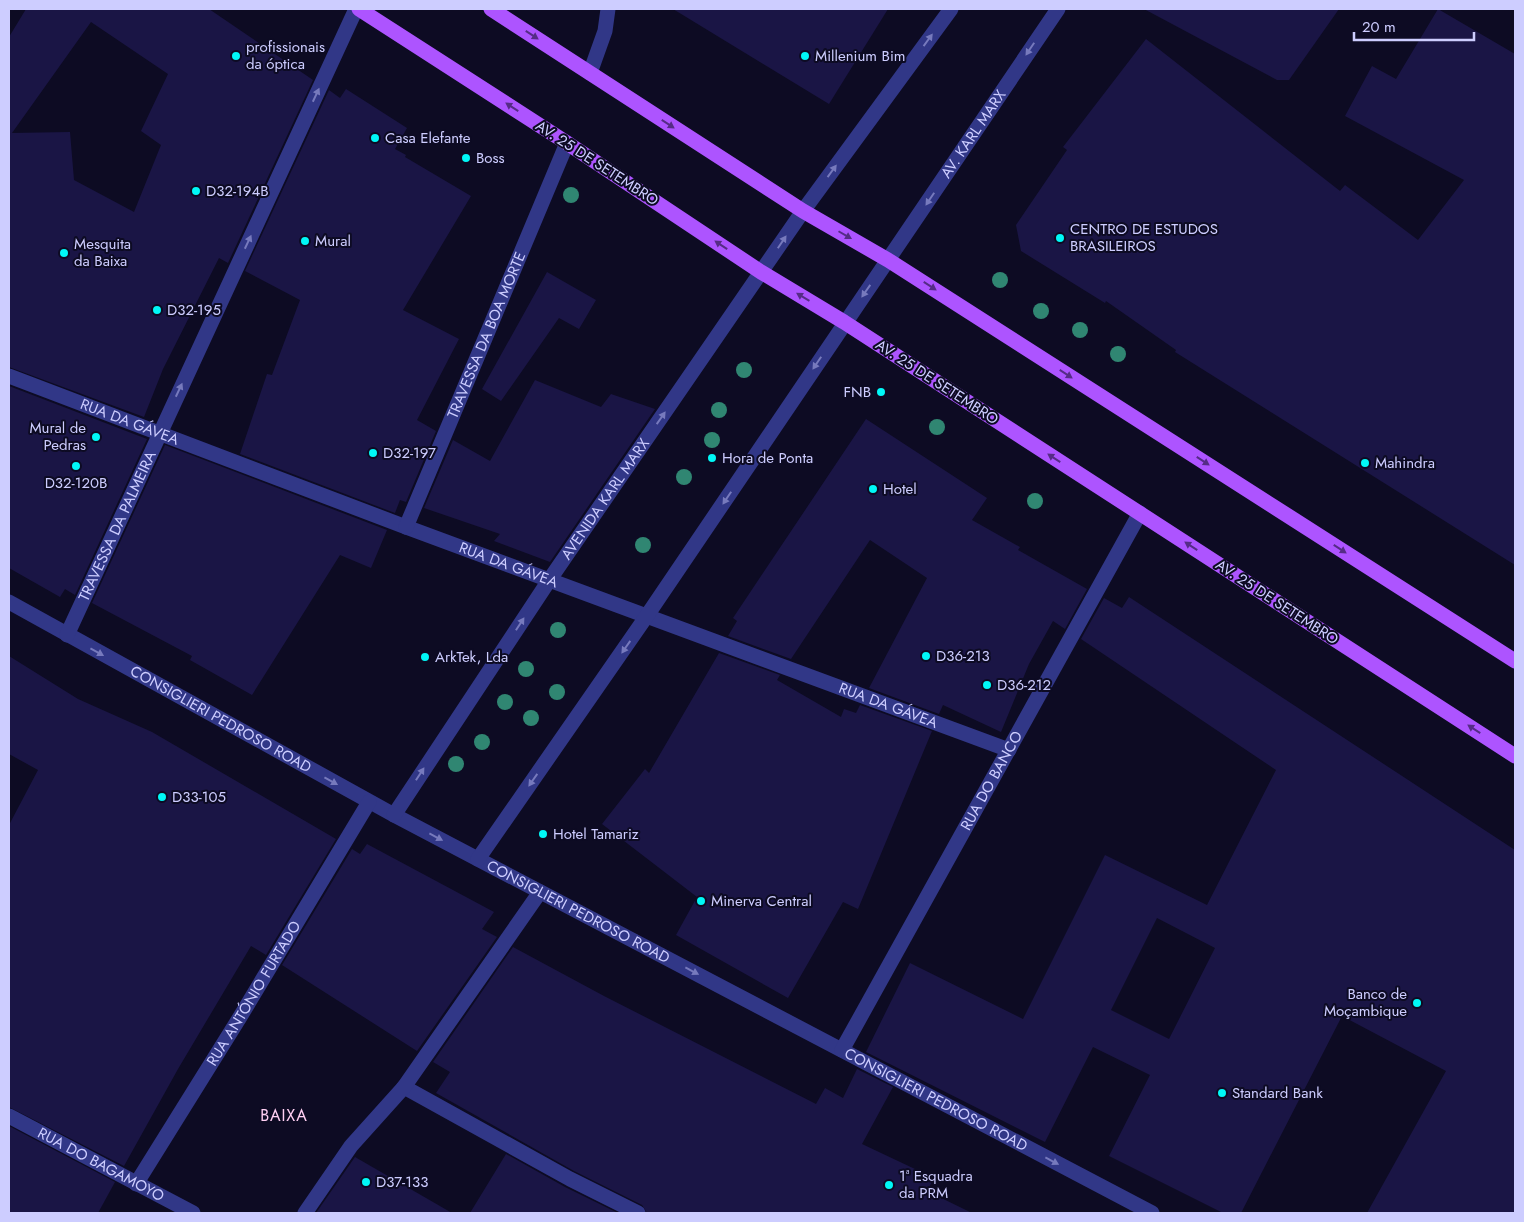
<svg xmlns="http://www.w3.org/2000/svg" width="1524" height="1222" viewBox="0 0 1524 1222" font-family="Jost,sans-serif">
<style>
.building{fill:#1a1545;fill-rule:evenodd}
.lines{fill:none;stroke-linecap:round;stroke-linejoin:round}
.minor{stroke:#313787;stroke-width:15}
.major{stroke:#ad54ff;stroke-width:15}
.tree{fill:#308672}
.oneway{fill:#552c86}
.oneway2{fill:#777abd}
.poi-dot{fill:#00f8f7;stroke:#0d0b23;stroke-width:2}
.labels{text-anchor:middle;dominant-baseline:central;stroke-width:4;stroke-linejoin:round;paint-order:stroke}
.poi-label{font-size:15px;fill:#cdcdff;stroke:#0d0b23;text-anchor:start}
.street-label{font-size:15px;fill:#cdcdff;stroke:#0d0b23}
.neighbourhood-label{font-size:16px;letter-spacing:1px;fill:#ffcff2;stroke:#0d0b23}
</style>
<rect width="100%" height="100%" fill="#0d0b23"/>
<g class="building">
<path d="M26,9H209L313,80L228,263L219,258L163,369L144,417L9,367V37ZM91,22L168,74L141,131L161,145L134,212L74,180L70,132L12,133Z"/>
<path d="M673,9H888L829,104Z"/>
<path d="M1144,9H1339L1289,80H1277Z"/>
<path d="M1438,9L1515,54V565L1175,352L1176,350L1106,301L1105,303L1021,251L1016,225L1067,150L1063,147L1146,39L1340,191L1345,185L1418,240L1464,180L1345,116L1372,66L1396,79Z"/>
<path d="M346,89L407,128L395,149L406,155L405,157L471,196L403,310L459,339L417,420L436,431L406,502L400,500L395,513L240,454L267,374L272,375L300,300L245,271L329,90L340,98Z"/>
<path d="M547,272L596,300L579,329L559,318L501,401L482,389Z"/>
<path d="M535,380L601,407L611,394L655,409L550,562L494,541L500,534L424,508L453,440L490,461Z"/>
<path d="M9,386L147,439L75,595L65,589L60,597L9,568Z"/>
<path d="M866,419L987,498L972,520L1020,547L1018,550L1087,589L1065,629L1053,621L1029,664L1001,732L943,705L939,714L869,688L927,578L870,540L791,659L728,636L737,621L733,618Z"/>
<path d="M165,445L387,530L371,568L340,555L252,695L190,660L192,656L92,603Z"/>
<path d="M1129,597L1515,850V1213H1367L1446,1071L1342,1016L1241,1213H1223L1109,1156L1150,1075L1093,1047L1045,1142L866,1052L910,963L1023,1019L1105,855L1207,905L1276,770L1081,639L1104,598L1122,608ZM1157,918L1215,948L1169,1039L1111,1010Z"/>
<path d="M719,653L780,675L777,680L841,717L844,709L856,713L860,705L932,731L858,909L843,902L788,998L676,935L697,897L602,824L645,769L649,773Z"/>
<path d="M9,656L78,699L152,732L336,839L266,955L251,946L178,1069L124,1166L9,1107V825L38,770L9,754Z"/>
<path d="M367,844L494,912L482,929L497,937L417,1051L282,965L352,849L360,854Z"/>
<path d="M513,947L604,996L816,1104L825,1088L843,1098L857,1069L893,1087L862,1144L934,1178L927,1191L972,1213H647L642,1205L574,1171L436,1093L450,1072L433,1062Z"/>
<path d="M9,1126L115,1182L98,1213H9Z"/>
<path d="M506,1154L565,1187L618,1213H470Z"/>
<path d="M355,1157L452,1213H316Z"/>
</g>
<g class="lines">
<g class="minor">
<path d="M590,73L605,31L608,9"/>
<path id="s1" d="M9,376L406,527L1009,750"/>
<path id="s2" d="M406,527L567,143"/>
<path id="s3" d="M9,602L394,815L1152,1213"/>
<path id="s4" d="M67,635L356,9"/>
<path id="s5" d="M394,815L550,579L803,211L951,9"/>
<path id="s6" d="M478,859L646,617L1058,9"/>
<path id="s7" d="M842,1050L1140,513"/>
<path d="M404,1087L570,1179L638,1213"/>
<path id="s8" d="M9,1116L193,1213"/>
<path id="s9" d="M136,1184L240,1017L369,802"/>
<path d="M305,1213L351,1146L404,1087L540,892"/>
</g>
<g class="major">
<path d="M359,9L567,143L761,272L844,322L1515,756"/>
<path d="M491,9L803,211L888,260L1515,661"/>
</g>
</g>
<g class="tree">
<circle cx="571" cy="195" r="8"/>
<circle cx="1000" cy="280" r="8"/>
<circle cx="1041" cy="311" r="8"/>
<circle cx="1080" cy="330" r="8"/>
<circle cx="1118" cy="354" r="8"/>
<circle cx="744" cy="370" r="8"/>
<circle cx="719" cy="410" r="8"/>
<circle cx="937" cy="427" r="8"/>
<circle cx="712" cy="440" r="8"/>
<circle cx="684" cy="477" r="8"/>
<circle cx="1035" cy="501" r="8"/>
<circle cx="643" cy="545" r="8"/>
<circle cx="558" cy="630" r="8"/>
<circle cx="526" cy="669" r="8"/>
<circle cx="557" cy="692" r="8"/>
<circle cx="505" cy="702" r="8"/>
<circle cx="531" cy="718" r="8"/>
<circle cx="482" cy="742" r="8"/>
<circle cx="456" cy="764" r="8"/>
</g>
<defs><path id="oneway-solid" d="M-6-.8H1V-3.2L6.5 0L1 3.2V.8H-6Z" transform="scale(1.25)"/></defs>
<g class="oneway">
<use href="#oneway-solid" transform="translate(532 35) rotate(33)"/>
<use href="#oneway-solid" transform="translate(512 107) rotate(-147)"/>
<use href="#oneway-solid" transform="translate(668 124) rotate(33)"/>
<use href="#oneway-solid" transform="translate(845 235) rotate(30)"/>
<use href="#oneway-solid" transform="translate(721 245) rotate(-146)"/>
<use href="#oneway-solid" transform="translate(930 286) rotate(33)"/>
<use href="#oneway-solid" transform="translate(803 297) rotate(-149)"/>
<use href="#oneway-solid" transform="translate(1066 374) rotate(33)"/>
<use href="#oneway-solid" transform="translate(1054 458) rotate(-147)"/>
<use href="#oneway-solid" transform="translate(1203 461) rotate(33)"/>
<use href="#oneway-solid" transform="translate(1191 546) rotate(-147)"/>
<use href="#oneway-solid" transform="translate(1340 549) rotate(33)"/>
<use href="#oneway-solid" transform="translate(1474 729) rotate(-147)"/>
</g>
<g class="oneway2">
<use href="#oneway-solid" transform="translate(928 40) rotate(-54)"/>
<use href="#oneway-solid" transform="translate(1030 49) rotate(124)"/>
<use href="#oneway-solid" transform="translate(316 95) rotate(-65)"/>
<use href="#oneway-solid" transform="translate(832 171) rotate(-54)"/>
<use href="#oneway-solid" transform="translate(930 199) rotate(124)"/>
<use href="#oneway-solid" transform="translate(248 242) rotate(-65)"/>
<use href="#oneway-solid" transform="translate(782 242) rotate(-56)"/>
<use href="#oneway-solid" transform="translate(866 291) rotate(125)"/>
<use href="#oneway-solid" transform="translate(817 363) rotate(124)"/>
<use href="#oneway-solid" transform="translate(179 390) rotate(-65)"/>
<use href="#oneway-solid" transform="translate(661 418) rotate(-55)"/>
<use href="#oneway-solid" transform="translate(727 498) rotate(124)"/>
<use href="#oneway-solid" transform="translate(520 624) rotate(-57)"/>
<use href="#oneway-solid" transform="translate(626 647) rotate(125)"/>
<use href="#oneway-solid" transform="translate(97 652) rotate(29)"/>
<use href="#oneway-solid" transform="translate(420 774) rotate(-57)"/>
<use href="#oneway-solid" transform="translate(533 780) rotate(125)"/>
<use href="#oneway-solid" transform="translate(331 781) rotate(29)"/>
<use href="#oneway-solid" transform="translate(436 837) rotate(28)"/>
<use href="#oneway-solid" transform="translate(692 971) rotate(28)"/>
<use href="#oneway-solid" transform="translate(1052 1161) rotate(28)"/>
</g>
<g class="poi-dot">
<circle cx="236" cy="56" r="5"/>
<circle cx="805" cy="56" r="5"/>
<circle cx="375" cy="138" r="5"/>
<circle cx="466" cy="158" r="5"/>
<circle cx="196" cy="191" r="5"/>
<circle cx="1060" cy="238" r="5"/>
<circle cx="305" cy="241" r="5"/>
<circle cx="64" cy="253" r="5"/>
<circle cx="157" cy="310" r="5"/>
<circle cx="881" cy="392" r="5"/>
<circle cx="96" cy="437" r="5"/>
<circle cx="373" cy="453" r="5"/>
<circle cx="712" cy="458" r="5"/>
<circle cx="1365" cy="463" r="5"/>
<circle cx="76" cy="466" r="5"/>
<circle cx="873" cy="489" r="5"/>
<circle cx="926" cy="656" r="5"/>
<circle cx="425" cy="657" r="5"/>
<circle cx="987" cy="685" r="5"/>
<circle cx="162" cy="797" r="5"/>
<circle cx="543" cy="834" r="5"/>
<circle cx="701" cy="901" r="5"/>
<circle cx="1417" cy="1003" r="5"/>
<circle cx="1222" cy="1093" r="5"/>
<circle cx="366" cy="1182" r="5"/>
<circle cx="889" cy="1185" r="5"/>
</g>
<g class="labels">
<g class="poi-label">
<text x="246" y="47">profissionais<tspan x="246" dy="17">da óptica</tspan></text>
<text x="815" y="56">Millenium Bim</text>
<text x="385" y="138">Casa Elefante</text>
<text x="476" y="158">Boss</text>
<text x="206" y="191">D32-194B</text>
<text x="1070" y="229">CENTRO DE ESTUDOS<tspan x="1070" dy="17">BRASILEIROS</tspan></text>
<text x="315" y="241">Mural</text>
<text x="74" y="244">Mesquita<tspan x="74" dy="17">da Baixa</tspan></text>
<text x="167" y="310">D32-195</text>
<text x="871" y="392" text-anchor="end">FNB</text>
<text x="86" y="428" text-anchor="end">Mural de<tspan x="86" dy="17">Pedras</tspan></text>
<text x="383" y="453">D32-197</text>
<text x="722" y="458">Hora de Ponta</text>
<text x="1375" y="463">Mahindra</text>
<text x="76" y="483" text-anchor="middle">D32-120B</text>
<text x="883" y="489">Hotel</text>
<text x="936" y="656">D36-213</text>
<text x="435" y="657">ArkTek, Lda</text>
<text x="997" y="685">D36-212</text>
<text x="172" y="797">D33-105</text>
<text x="553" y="834">Hotel Tamariz</text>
<text x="711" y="901">Minerva Central</text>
<text x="1407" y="994" text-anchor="end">Banco de<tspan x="1407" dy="17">Moçambique</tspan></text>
<text x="1232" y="1093">Standard Bank</text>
<text x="899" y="1176">1ª Esquadra<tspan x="899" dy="17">da PRM</tspan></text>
<text x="376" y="1182">D37-133</text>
</g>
<g class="street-label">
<text stroke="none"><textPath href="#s6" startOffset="878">AV. KARL MARX</textPath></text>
<text transform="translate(597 163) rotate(33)">AV. 25 DE SETEMBRO</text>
<text stroke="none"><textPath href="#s2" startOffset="208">TRAVESSA DA BOA MORTE</textPath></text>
<text transform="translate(937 382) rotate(33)">AV. 25 DE SETEMBRO</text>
<text stroke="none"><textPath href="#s1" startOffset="129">RUA DA GÁVEA</textPath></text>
<text stroke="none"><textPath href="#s5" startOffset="380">AVENIDA KARL MARX</textPath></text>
<text stroke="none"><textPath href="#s4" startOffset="120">TRAVESSA DA PALMEIRA</textPath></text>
<text stroke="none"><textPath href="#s1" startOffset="534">RUA DA GÁVEA</textPath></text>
<text transform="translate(1277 602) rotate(33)">AV. 25 DE SETEMBRO</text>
<text stroke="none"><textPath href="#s1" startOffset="939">RUA DA GÁVEA</textPath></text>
<text stroke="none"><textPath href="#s3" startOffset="242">CONSIGLIERI PEDROSO ROAD</textPath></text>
<text stroke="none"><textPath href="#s7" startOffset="308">RUA DO BANCO</textPath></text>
<text stroke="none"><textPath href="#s3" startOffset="648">CONSIGLIERI PEDROSO ROAD</textPath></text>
<text stroke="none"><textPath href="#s9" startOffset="224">RUA ANTÓNIO FURTADO</textPath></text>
<text stroke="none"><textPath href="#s3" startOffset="1052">CONSIGLIERI PEDROSO ROAD</textPath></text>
<text stroke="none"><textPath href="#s8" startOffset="104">RUA DO BAGAMOYO</textPath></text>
</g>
<g class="neighbourhood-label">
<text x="284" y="1115">BAIXA</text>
</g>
</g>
<rect width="1524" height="1222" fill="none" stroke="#cdcdff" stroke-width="20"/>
<path d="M1354 32v8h120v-8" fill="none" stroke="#cdcdff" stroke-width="2.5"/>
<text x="1362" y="32" font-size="15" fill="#cdcdff" stroke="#0d0b23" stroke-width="4" paint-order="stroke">20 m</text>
</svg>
